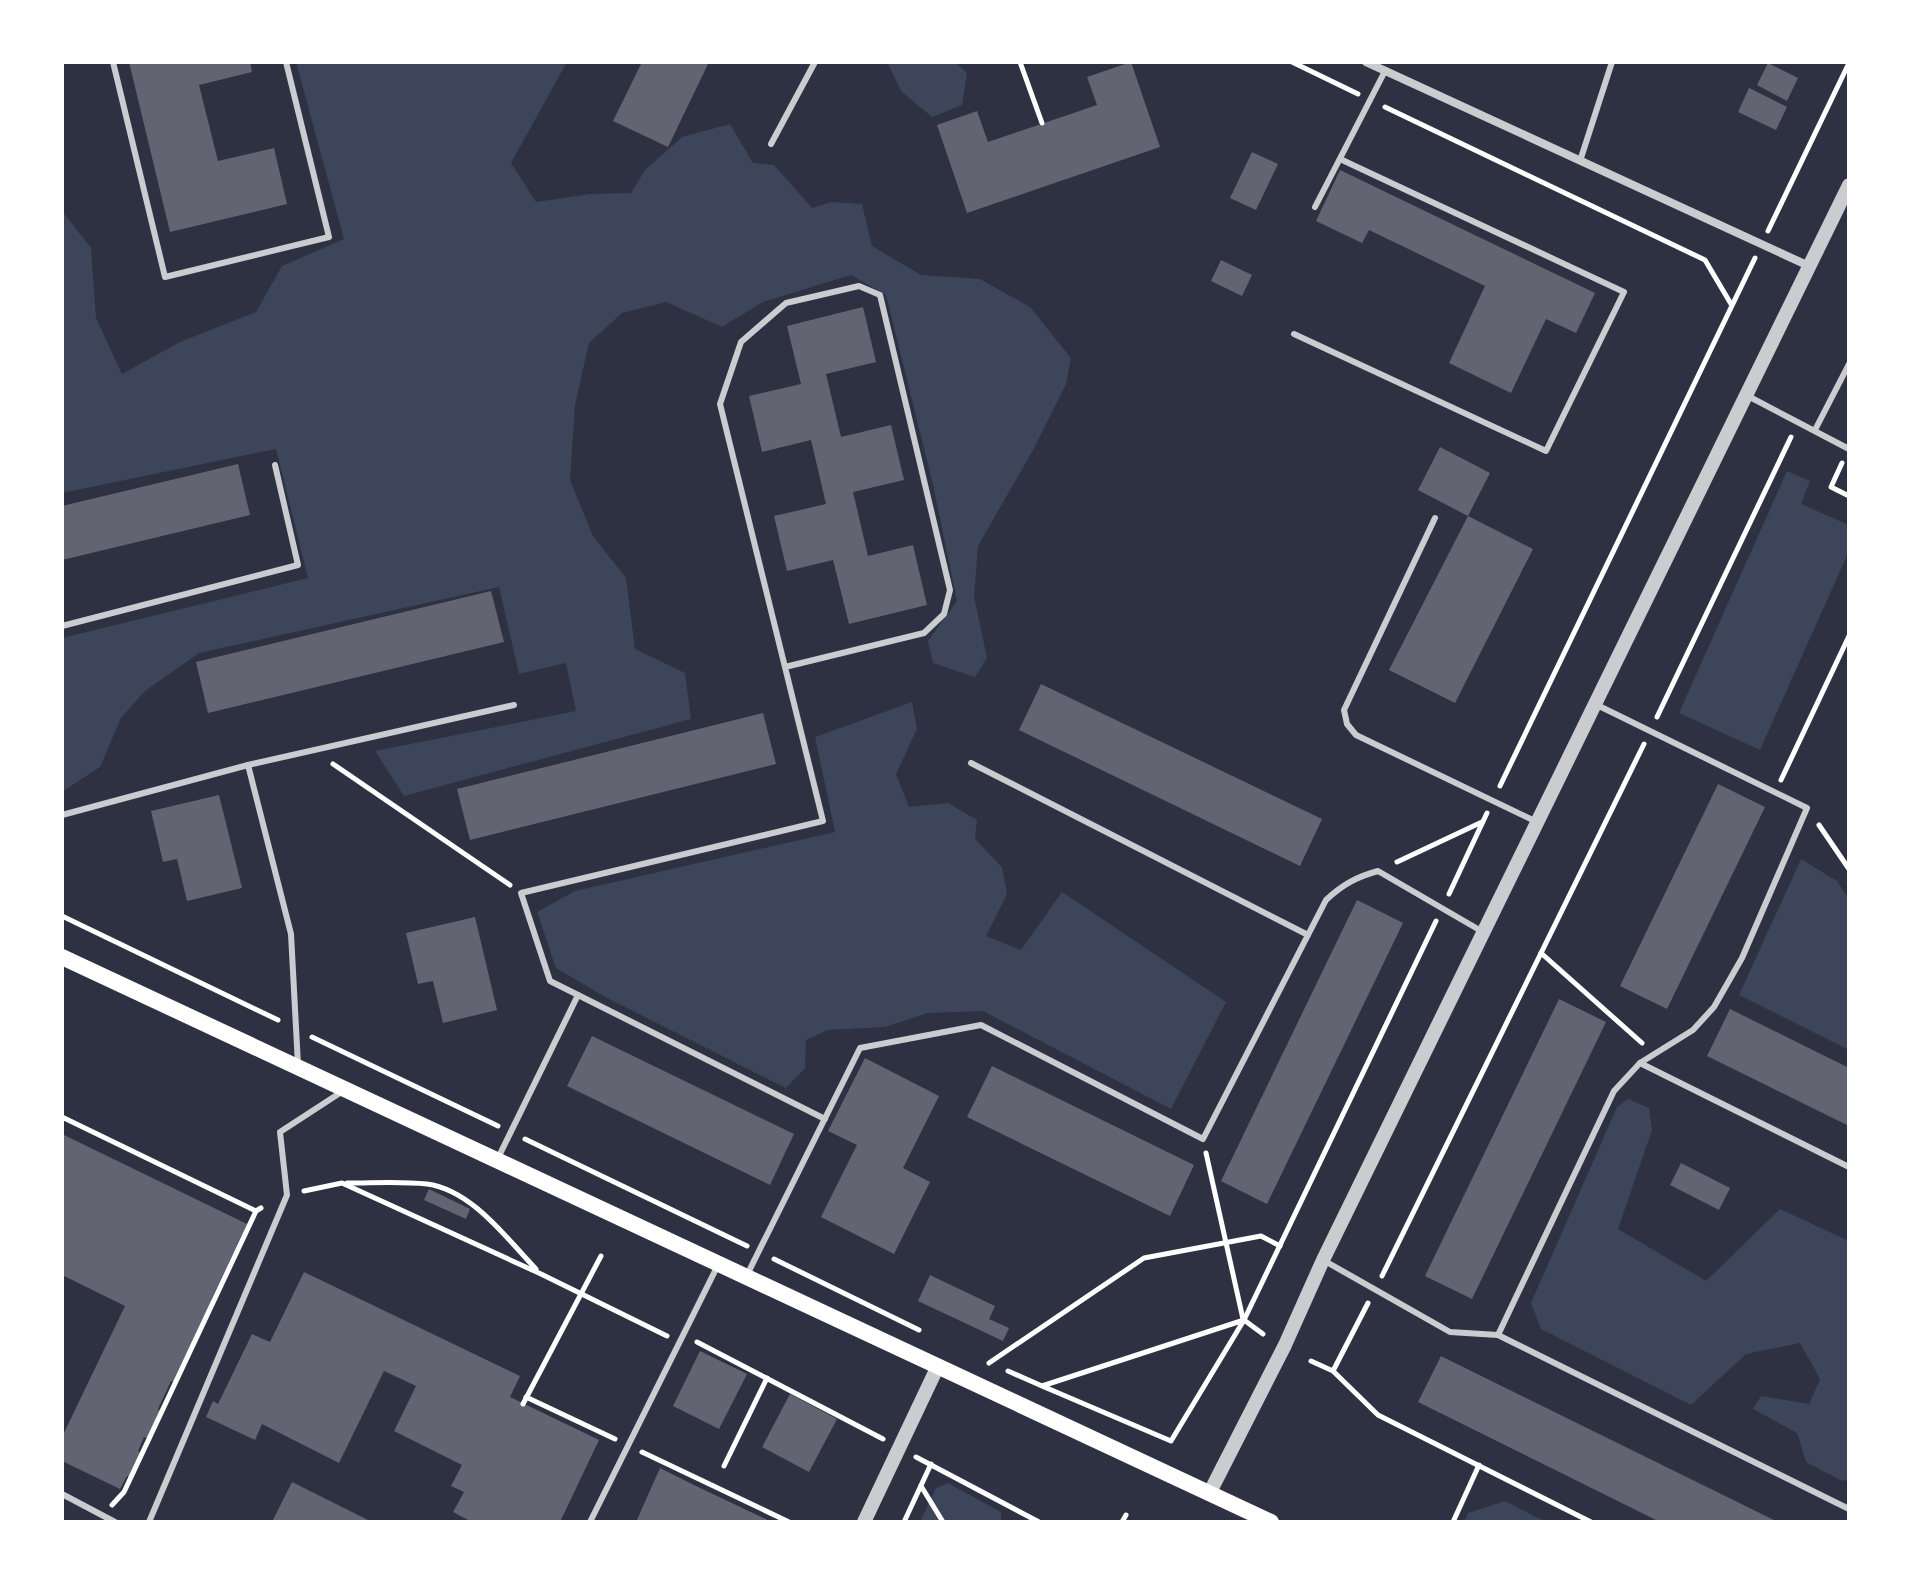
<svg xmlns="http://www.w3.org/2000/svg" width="1911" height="1584" viewBox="0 0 1911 1584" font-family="Manrope,sans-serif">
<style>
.green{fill:#3c4559}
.building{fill:#626471}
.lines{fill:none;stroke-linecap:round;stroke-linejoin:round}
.path{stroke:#fff;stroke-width:5}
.service{stroke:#caccd0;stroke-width:6}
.minor{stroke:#caccd0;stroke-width:8}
.tertiary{stroke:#caccd0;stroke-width:14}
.secondary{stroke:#fff;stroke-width:16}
</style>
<rect width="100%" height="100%" fill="#2d3142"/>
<g class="green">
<path d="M296,62H567L511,163L536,202L590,194L631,193L645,170L682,137L730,124L753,163L774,165L812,208L831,202L862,204L872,246L921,275L980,279L1030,307L1071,358L1066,384L1032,452L978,546L974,596L987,658L975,677L933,663L928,641L957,601L933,485L886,295L851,275L763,302L722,327L666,302L622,313L589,343L575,405L570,480L593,536L626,578L635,649L685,673L691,719L404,796L375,751L576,711L566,663L519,674L499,587L199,653L145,691L121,718L100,767L62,792V638L308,578L276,449L62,493V211L91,248L96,318L122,374L180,342L256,312L282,266L344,239Z"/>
<path d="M887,62H955L967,73L962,105L932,117L901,91Z"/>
<path d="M1787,471L1810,481L1801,504L1849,525V551L1760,750L1679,713Z"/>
<path d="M912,702L917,729L896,774L909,807L948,803L977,820L975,839L1002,867L1007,894L986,936L1021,950L1062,892L1226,1002L1171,1109L983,1011L928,1013L885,1027L828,1030L806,1040L805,1068L786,1088L605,997L556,968L537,912L575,891L835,832L815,737Z"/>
<path d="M1801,859L1837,881L1849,899V1050L1739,995Z"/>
<path d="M1628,1099L1649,1108L1652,1130L1618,1229L1706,1281L1780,1209L1849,1241V1479L1842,1481L1806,1462L1797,1433L1753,1409L1761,1396L1809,1404L1820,1379L1800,1343L1746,1354L1691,1405L1541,1329L1531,1303L1617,1107Z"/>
<path d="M948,1483L1001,1512V1522H920L936,1488Z"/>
<path d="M1505,1501L1546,1522H1464L1468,1513Z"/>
</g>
<g class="building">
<path d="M129,62H250L252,72L199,85L218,161L274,148L287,204L170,232Z"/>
<path d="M642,62H709L668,147L613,121Z"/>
<path d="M1131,62L1160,147L967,213L937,125L977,111L988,142L1097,105L1087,77Z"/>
<path d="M1768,63L1798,78L1787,101L1757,85Z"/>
<path d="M1749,88L1787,107L1776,130L1738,112Z"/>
<path d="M1252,152L1278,164L1256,210L1230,198Z"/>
<path d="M1340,170L1595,293L1576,333L1546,319L1511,393L1449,363L1485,286L1369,230L1362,243L1316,221Z"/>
<path d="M1221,260L1252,275L1242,296L1211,281Z"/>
<path d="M863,307L876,362L826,374L841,437L891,425L904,480L853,492L868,556L913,545L927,605L849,624L833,560L787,571L774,516L826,504L811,440L762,452L749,396L801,384L787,326Z"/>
<path d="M1440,447L1490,473L1468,516L1418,490Z"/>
<path d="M238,464L250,515L62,560V506Z"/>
<path d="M1468,516L1533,549L1455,703L1389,670Z"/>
<path d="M491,591L504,642L208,713L196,662Z"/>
<path d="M1041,684L1322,819L1300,866L1019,730Z"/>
<path d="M763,713L776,764L470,840L457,789Z"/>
<path d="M1718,784L1765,807L1667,1009L1620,986Z"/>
<path d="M219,795L242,888L187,901L177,859L163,862L151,811Z"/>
<path d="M1357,900L1403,923L1267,1204L1221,1181Z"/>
<path d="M475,917L497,1010L443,1023L433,981L418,984L406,933Z"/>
<path d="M1559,999L1606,1022L1472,1299L1425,1276Z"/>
<path d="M1730,1009L1849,1068V1126L1707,1056Z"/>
<path d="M592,1036L794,1134L770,1185L567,1086Z"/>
<path d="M865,1058L939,1096L903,1168L930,1182L894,1254L821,1217L857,1145L828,1131Z"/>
<path d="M992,1066L1194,1165L1170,1216L967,1117Z"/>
<path d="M62,1134L247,1224L211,1300L214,1301L174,1382L171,1381L158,1409L161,1411L148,1439L144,1437L138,1451L141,1453L129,1477L127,1476L120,1489L62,1461V1437L125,1306L62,1275Z"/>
<path d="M1681,1163L1730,1188L1719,1210L1670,1185Z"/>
<path d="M429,1189L470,1209L466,1219L424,1200Z"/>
<path d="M304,1272L520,1376L510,1397L599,1440L560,1522H472L453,1512L464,1492L451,1486L462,1465L394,1431L416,1386L384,1371L339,1463L262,1424L255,1440L206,1417L213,1401L218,1404L252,1334L270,1342Z"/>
<path d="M930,1275L995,1306L989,1319L1009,1328L1003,1341L918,1301Z"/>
<path d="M700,1351L747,1374L719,1429L673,1406Z"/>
<path d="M1441,1356L1461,1366L1778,1522H1660L1418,1402Z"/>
<path d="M790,1394L837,1419L809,1472L762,1447Z"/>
<path d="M660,1468L696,1486L772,1522H636Z"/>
<path d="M292,1482L372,1522H272Z"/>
</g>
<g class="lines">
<g class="path">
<path d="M1020,62L1042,123"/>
<path d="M1292,62L1358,94"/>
<path d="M1385,107L1705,260L1731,304"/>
<path d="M1768,231L1849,63"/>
<path d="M1842,463L1831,487L1849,496"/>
<path d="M1657,717L1791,437"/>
<path d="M333,764L510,885"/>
<path d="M1781,780L1849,636"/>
<path d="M1500,786L1755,258"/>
<path d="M1819,825L1849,869"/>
<path d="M1397,862L1482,822"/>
<path d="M1449,894L1487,813"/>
<path d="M62,916L278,1020"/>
<path d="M1541,953L1642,1043"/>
<path d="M312,1037L498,1126"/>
<path d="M62,1117L256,1211L261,1208"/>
<path d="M525,1139L747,1246"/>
<path d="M1206,1153L1243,1319"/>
<path d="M347,1183C373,1183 401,1181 427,1184C472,1190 507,1239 536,1269"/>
<path d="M304,1191L342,1183L541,1274L667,1336"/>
<path d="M774,1259L919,1330"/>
<path d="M1382,1276L1644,744"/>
<path d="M1263,1334L1244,1320L1436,921"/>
<path d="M697,1342L883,1439"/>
<path d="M1311,1361L1333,1371L1378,1415L1591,1522"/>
<path d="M989,1363L1144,1258L1261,1236L1280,1246"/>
<path d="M1008,1371L1042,1386L1244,1320L1171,1441L1042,1386"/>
<path d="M1333,1371L1368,1303"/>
<path d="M526,1397L615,1439"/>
<path d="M523,1404L601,1256"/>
<path d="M642,1452L789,1522"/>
<path d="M916,1457L1039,1522"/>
<path d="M724,1466L767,1378"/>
<path d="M921,1486L943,1522"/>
<path d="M112,1505L124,1492L256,1211"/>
<path d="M904,1522L931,1464"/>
<path d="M1122,1522L1126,1515"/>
<path d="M1453,1522L1479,1465"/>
</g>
<g class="service">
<path d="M113,62L165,277L329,237L286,62"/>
<path d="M771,144L815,62"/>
<path d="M1580,161L1612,62"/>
<path d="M1315,207L1385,71"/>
<path d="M1294,334L1546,451L1624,292L1340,159"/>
<path d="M1746,395L1849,449"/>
<path d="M1815,430L1849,364"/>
<path d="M1435,518L1344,710L1347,724L1356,735L1537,822"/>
<path d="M62,626L298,565L275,465"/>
<path d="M1595,704L1807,808L1742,958L1714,1007L1693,1030L1640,1063L1614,1091L1498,1335L1849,1509"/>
<path d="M971,763L1308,935"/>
<path d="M248,765L291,934L298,1065"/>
<path d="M62,815L248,765L514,705"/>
<path d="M578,995L825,1119"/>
<path d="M1640,1063L1849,1167"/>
<path d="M498,1158L578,995L550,981L521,893L823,821L720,404L741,342L786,303L859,286L880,295L950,590L944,614L924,633L785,667"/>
<path d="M1323,1260L1450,1332L1498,1335"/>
<path d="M746,1277L860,1048L981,1025L1203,1139L1326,900C1342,885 1356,877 1378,871L1483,932"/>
<path d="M62,1494L115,1522"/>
<path d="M149,1522L287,1195L280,1132L343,1091"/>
<path d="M590,1522L718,1265"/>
</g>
<path class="minor" d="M1366,62L1809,266"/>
<g class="tertiary">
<path d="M1210,1492L1285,1345L1323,1260L1849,185"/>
<path d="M864,1522L937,1368"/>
</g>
<path class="secondary" d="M62,957L1271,1522"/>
</g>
<rect width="1911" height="1584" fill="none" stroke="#ffffff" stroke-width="128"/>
</svg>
